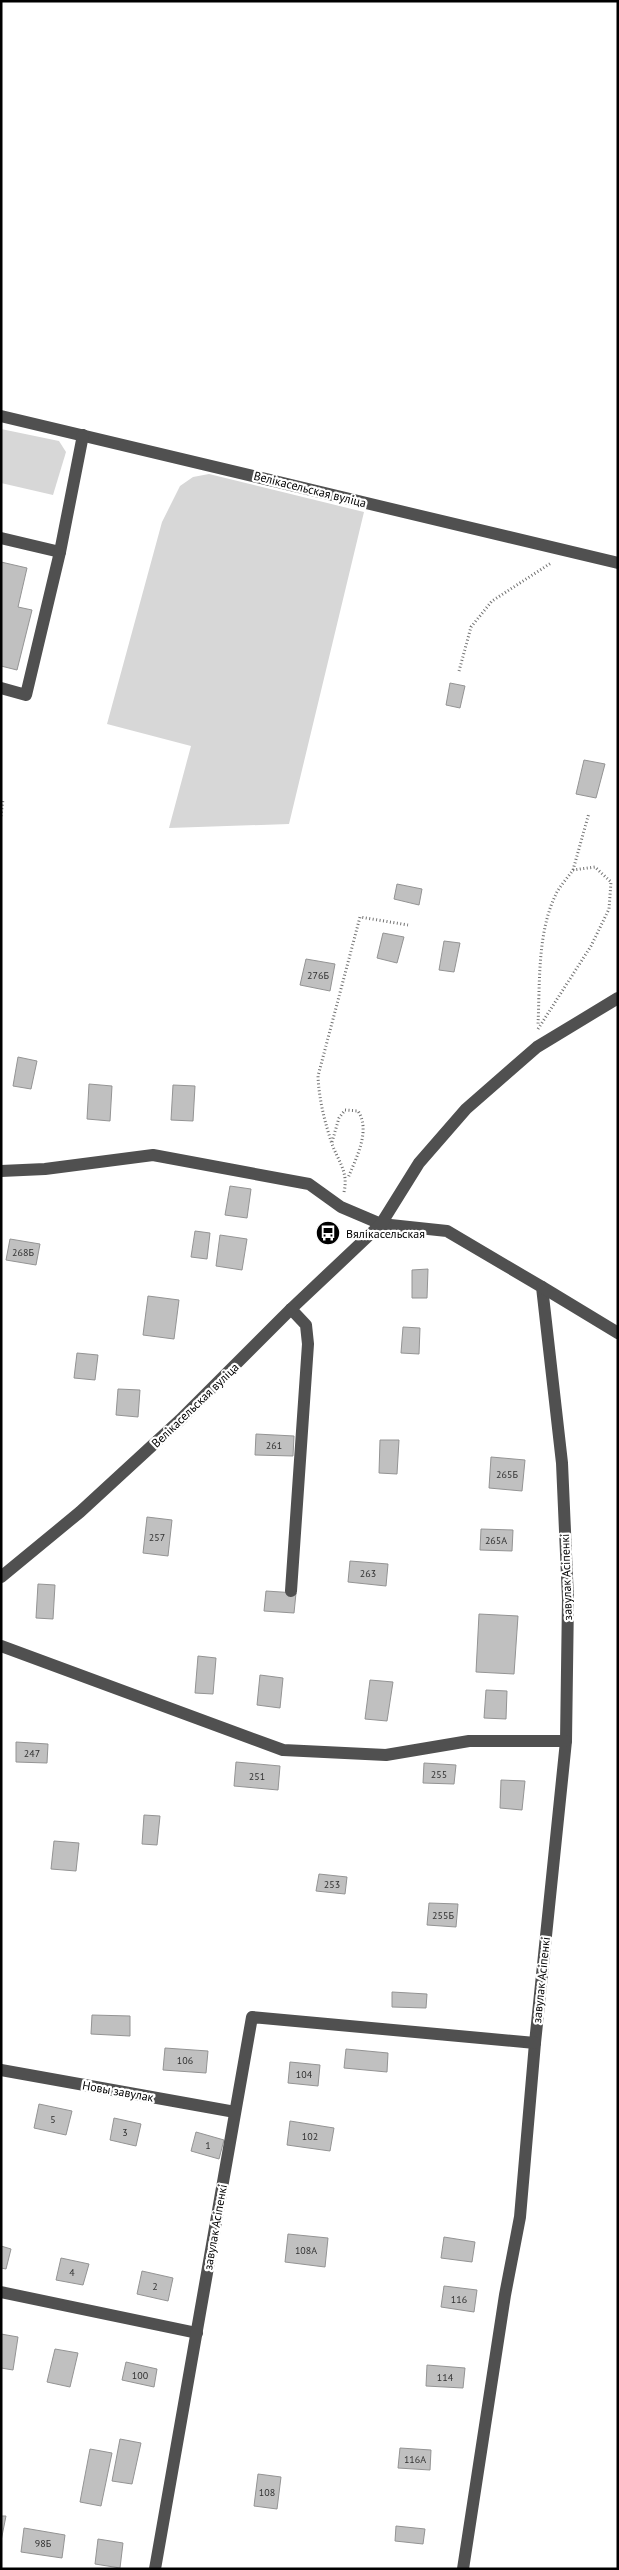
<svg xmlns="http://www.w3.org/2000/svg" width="619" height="2570" viewBox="0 0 619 2570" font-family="'PT Sans',sans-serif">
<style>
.green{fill:#d7d7d7}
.building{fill:#c0c0c0;stroke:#949494}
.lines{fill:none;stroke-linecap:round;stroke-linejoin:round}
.path{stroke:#727272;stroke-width:3;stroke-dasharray:1 2.5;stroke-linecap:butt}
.minor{stroke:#505050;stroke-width:12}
.labels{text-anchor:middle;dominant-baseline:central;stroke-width:4.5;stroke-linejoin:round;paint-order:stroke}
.number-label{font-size:10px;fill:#303030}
.street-label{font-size:12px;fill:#000;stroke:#fff}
.poi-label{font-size:12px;fill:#000;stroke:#fff;text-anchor:start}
</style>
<rect width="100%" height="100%" fill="#fff"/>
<g class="green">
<path d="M1,429L59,441L66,452L53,495L1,483Z"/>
<path d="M209,474L364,512L289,824L169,828L191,746L107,724L162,522L180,486L193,477Z"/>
</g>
<g class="building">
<path d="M1,562L27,568L18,607L32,610L17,670L1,666Z"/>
<path d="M450,683L465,686L460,708L446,705Z"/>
<path d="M584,760L605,764L596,798L576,794Z"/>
<path d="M397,884L422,889L419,905L394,899Z"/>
<path d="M383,933L404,937L397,963L377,958Z"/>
<path d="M444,941L460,943L454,972L439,970Z"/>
<path d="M306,959L335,964L330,991L300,985Z"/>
<path d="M18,1057L37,1061L31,1089L13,1086Z"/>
<path d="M89,1084L112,1086L110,1121L87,1119Z"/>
<path d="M173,1085L195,1086L193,1121L171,1120Z"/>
<path d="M230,1186L251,1189L247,1218L225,1215Z"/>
<path d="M195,1231L210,1233L207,1259L191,1257Z"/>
<path d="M220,1235L247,1239L242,1270L216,1266Z"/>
<path d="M10,1239L40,1244L36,1265L6,1260Z"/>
<path d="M428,1269L427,1298H412V1270Z"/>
<path d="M148,1296L179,1300L174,1339L143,1335Z"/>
<path d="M403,1327L420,1328L419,1354L401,1353Z"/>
<path d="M77,1353L98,1355L95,1380L74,1378Z"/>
<path d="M118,1389L140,1390L138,1417L116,1415Z"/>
<path d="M256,1434L294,1436L293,1456L255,1455Z"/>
<path d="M380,1440H399L397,1474L379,1473Z"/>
<path d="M491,1457L525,1460L522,1491L489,1488Z"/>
<path d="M147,1517L172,1520L168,1556L143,1553Z"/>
<path d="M481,1529L513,1530L512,1551L480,1550Z"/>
<path d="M350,1561L388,1564L386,1586L348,1582Z"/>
<path d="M38,1584L55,1585L53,1619L36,1618Z"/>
<path d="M266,1591L296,1593L294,1613L264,1611Z"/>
<path d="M479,1614L518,1616L514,1674L476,1672Z"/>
<path d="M198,1656L216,1658L213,1694L195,1693Z"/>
<path d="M260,1675L283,1678L280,1708L257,1705Z"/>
<path d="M370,1680L393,1682L387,1721L365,1719Z"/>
<path d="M486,1690L507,1691L506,1719L484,1718Z"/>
<path d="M16,1742L48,1744L47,1763L16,1762Z"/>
<path d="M236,1762L280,1766L278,1790L234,1786Z"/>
<path d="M424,1763L456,1765L454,1784L423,1783Z"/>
<path d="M501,1780L525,1781L522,1810L500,1808Z"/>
<path d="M144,1815L160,1816L157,1845L142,1844Z"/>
<path d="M54,1841L79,1843L76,1871L51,1869Z"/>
<path d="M319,1874L347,1877L345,1894L316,1891Z"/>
<path d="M429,1903L458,1904L456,1927L427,1925Z"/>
<path d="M392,1992L427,1994L426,2008L392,2007Z"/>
<path d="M92,2015L130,2016V2036L91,2034Z"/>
<path d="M165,2048L208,2051L206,2073L163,2070Z"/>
<path d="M346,2049L388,2053L387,2072L344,2068Z"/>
<path d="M290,2062L320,2065L318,2086L288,2083Z"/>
<path d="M39,2104L72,2111L66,2135L34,2128Z"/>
<path d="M114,2118L141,2124L136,2146L110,2140Z"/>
<path d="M290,2121L334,2128L330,2151L287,2145Z"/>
<path d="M196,2132L224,2140L219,2159L191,2151Z"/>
<path d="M288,2234L328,2238L325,2267L285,2262Z"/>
<path d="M444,2237L475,2242L472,2262L441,2258Z"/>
<path d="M1,2246L11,2249L6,2269L1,2268Z"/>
<path d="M61,2258L89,2264L83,2285L56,2280Z"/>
<path d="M142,2271L173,2278L168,2301L137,2294Z"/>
<path d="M444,2286L477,2290L474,2312L441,2307Z"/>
<path d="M1,2334L18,2337L13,2370L1,2368Z"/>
<path d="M55,2349L78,2353L70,2387L47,2382Z"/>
<path d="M126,2362L157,2369L154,2387L122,2380Z"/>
<path d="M427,2365L465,2368L463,2388L426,2386Z"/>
<path d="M120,2439L141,2443L132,2484L112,2481Z"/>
<path d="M400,2448L431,2450L430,2470L398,2468Z"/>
<path d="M90,2449L112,2453L101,2506L80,2502Z"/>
<path d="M258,2474L281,2477L277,2509L254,2506Z"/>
<path d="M1,2516H6L1,2541Z"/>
<path d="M396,2526L425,2529L423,2544L395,2541Z"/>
<path d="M24,2528L65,2535L62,2558L21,2552Z"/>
<path d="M98,2539L123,2543L120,2568L95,2564Z"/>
</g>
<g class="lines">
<g class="path">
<path d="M459,671L471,627L492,601L551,563"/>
<path d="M1,816L3,799"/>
<path d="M573,870L589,813"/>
<path d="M538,1029L591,946L609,909L611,882L595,867L573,870C568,877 561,885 557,892C537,931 540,982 538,1025"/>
<path d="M332,1142L339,1118L345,1110L358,1111C371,1131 356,1158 348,1178"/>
<path d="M344,1192C349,1171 337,1160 331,1141C324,1119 319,1099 318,1076L360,917L408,925"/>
</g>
<g class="minor">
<path d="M1,416L618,563"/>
<path d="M1,538L60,552"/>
<path d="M1,688L26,695L60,552L83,435"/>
<path d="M1,1171L45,1169L153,1155L309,1184L341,1207L381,1224L447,1231L542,1287L562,1463L568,1599L566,1741L535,2043L520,2217L505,2295L463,2569"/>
<path d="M542,1287L618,1333"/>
<path d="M291,1309L306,1325L308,1344L291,1591"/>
<path d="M1,1577L80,1512L180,1420L291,1309L381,1224L419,1163L466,1109L537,1047L618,998"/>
<path d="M1,1646L283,1750L386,1755L469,1741H566"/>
<path d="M1,2070L235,2112"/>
<path d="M1,2292L197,2333"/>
<path d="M155,2569L252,2017L535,2043"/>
</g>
</g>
<defs>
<g id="bus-disc" transform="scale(1.25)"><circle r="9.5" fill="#000" stroke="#fff"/><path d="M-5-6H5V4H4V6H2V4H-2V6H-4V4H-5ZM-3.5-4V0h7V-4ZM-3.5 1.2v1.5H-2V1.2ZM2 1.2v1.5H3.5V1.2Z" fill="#fff"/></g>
</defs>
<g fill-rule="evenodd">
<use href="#bus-disc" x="328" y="1233"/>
</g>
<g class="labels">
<g class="number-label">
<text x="318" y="975">276Б</text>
<text x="23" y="1252">268Б</text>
<text x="274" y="1445">261</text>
<text x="507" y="1474">265Б</text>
<text x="157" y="1537">257</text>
<text x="496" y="1540">265А</text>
<text x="368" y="1573">263</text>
<text x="32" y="1753">247</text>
<text x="439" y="1774">255</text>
<text x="257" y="1776">251</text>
<text x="332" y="1884">253</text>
<text x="443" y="1915">255Б</text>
<text x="185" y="2060">106</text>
<text x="304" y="2074">104</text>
<text x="53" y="2119">5</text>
<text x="125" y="2132">3</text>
<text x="310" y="2136">102</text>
<text x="208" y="2145">1</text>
<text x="306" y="2250">108А</text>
<text x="72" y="2272">4</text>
<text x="155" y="2286">2</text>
<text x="459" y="2299">116</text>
<text x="140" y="2375">100</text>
<text x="445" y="2377">114</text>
<text x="415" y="2459">116А</text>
<text x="267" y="2492">108</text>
<text x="43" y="2543">98Б</text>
</g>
<g class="street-label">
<text transform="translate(310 489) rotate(14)">Велікасельская вуліца</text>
<text transform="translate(195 1405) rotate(-44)">Велікасельская вуліца</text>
<text transform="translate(566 1577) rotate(-92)">завулак Асіпенкі</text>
<text transform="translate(541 1980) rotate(-84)">завулак Асіпенкі</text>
<text transform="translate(118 2091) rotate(10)">Новы завулак</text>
<text transform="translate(215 2227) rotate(-80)">завулак Асіпенкі</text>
</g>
<g class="poi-label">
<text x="346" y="1233">Вялікасельская</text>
</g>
</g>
<rect width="619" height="2570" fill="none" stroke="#000000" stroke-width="5"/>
</svg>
